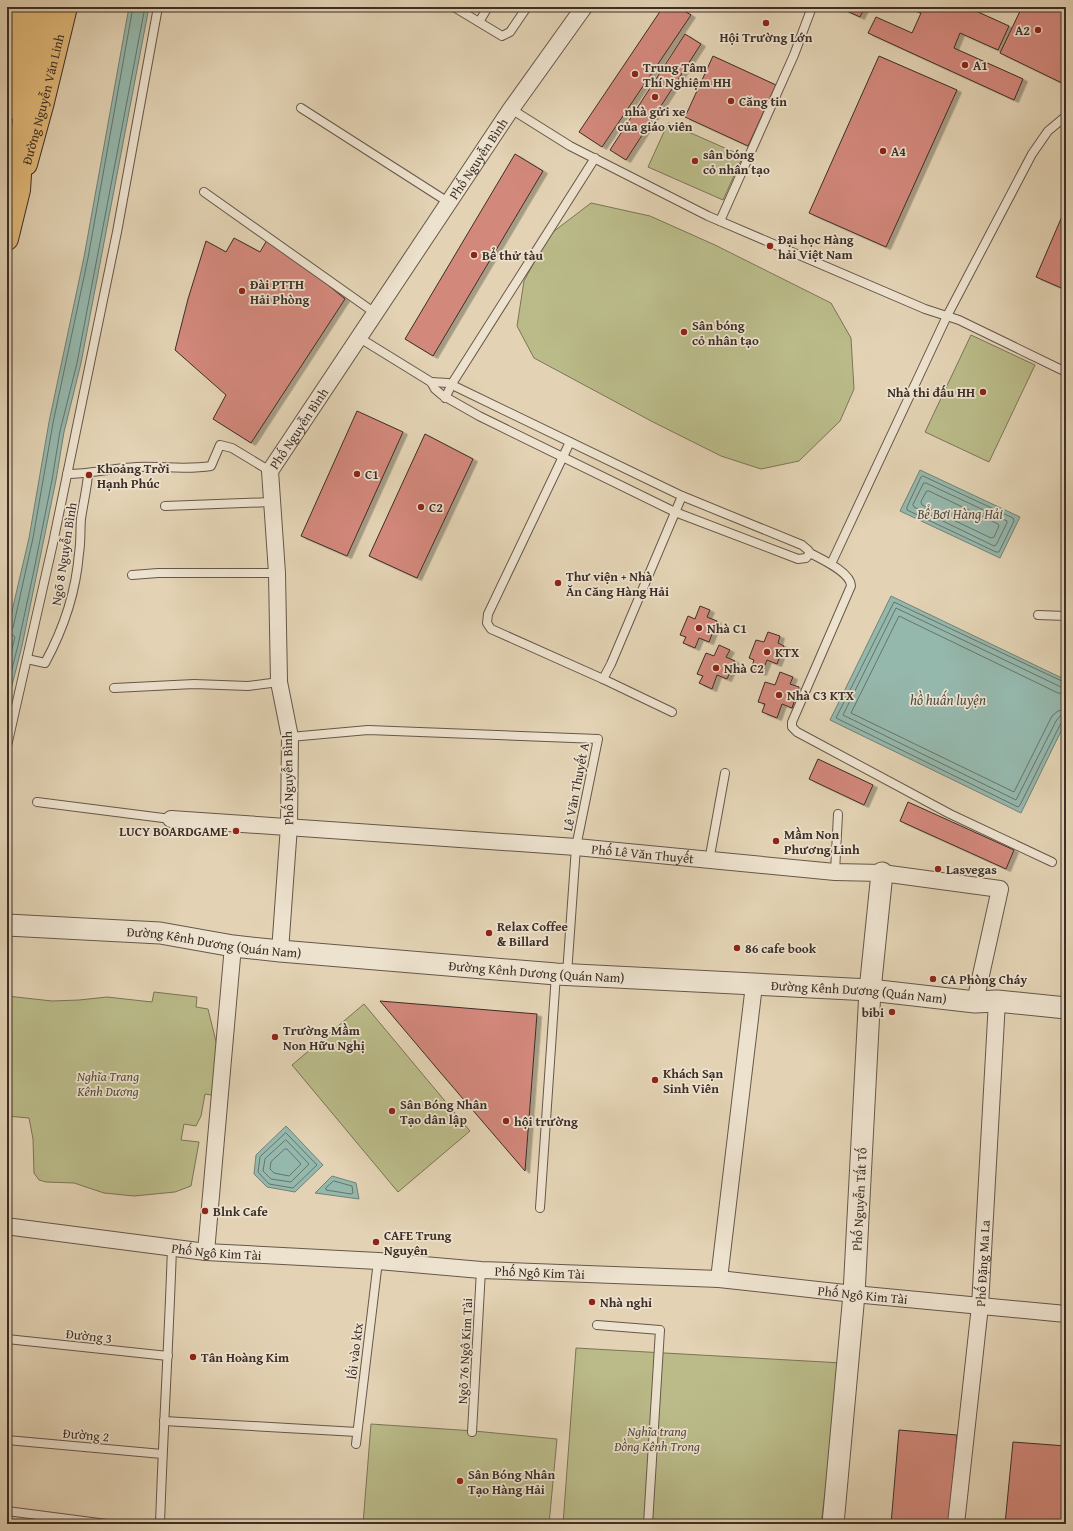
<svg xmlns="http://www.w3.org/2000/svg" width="1073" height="1531" viewBox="0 0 1073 1531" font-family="'Gentium Book Plus',serif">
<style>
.green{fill:#babb89;stroke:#7b7458}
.water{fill:#95b8ad;stroke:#718177}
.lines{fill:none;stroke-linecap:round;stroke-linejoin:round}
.shore{stroke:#68736a;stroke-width:1}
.building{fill:#d3887b;stroke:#3c2e27;filter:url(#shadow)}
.service-casing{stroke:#66574a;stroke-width:10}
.minor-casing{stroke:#66574a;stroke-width:18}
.tertiary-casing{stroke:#66574a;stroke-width:23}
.primary-casing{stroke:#3c2e27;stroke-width:24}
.trunk-casing{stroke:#3c2e27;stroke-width:24}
.service{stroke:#ede2ce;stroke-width:8}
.minor{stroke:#ede2ce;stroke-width:16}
.tertiary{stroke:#ede2ce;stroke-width:21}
.primary{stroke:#e2ba7a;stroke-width:22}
.trunk{stroke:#e2ba7a;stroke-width:22}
.poi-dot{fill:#8f2418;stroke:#ede2ce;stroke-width:1.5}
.labels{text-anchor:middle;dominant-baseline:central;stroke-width:3.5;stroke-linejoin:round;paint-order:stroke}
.poi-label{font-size:13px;font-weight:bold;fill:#3c2e27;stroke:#ede2ce;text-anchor:start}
.street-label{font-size:13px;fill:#3c2e27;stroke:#ede2ce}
.park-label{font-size:13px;font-style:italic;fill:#554a3b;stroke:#ede2ce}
.water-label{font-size:14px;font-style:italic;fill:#4e4a42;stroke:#ede2ce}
</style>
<defs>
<filter id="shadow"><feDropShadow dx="4.5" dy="2.5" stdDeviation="0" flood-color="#0004"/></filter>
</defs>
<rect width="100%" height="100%" fill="#e3d3b4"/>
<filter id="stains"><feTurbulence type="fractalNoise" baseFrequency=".005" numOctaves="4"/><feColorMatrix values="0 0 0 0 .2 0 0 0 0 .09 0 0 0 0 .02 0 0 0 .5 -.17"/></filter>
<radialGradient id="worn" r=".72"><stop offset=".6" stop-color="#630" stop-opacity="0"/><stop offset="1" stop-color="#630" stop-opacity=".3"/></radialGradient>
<g class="green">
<path d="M668,123L743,156L723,200L648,167Z"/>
<path d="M591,203L650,216L715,245L831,303L851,338L854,389L840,421L799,461L761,469L721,456L653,422L534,358L517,326L524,281L549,235Z"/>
<path d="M971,335L1035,365L989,462L925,432Z"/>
<path d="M154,992L197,997L196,1007L208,1009L220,1058L217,1096L205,1094L201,1116L196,1126L184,1124L181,1140L199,1142L191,1186L175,1192L134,1196L104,1193L74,1183L46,1182L39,1180L34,1173L33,1139L29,1118L7,1116V996L52,1001L79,1000L107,997L152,1002Z"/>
<path d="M364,1004L470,1131L398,1192L292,1065Z"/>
<path d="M576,1348L842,1363L821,1524H563Z"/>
<path d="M371,1424L474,1431L557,1439L549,1524H363Z"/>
</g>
<g class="water">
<path d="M129,7H149L81,363L64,432L56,480L22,646L7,705V637L12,611L29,538L49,422L84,257Z"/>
<path d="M920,470L1020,517L1000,558L900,511Z"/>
<path d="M891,596L1066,680V721L1021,813L830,720Z"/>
<path d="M286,1126L323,1165L295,1192L267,1187L254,1174L256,1155Z"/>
<path d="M332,1176L356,1183L359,1199L315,1193Z"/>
</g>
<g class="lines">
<g class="shore">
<path d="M923,476L1013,518L1014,521L999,552H996L907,510V507L921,477Z"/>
<path d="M924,483H926L1007,521V523L996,545L994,546L914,507L913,505Z"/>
<path d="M927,491H929L998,524L999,526L994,537L991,538L922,505L921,502Z"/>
<path d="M7,631L11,630L13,628L33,538L53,423L88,258L133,7"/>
<path d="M7,636L13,635L15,637L7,669"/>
<path d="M1066,683L894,602L836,718L1018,807L1020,805L1061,723L1066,721"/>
<path d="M1066,688L1061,687L896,608L843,715L1016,800L1056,721L1060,716L1066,715"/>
<path d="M7,689L18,645L34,570L52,480L60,431L77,363L145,7"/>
<path d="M1066,694L1058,693L899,616L851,713L1014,792L1052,716L1058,711L1066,709"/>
<path d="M286,1133L317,1165L293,1188L269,1184L258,1172L260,1157Z"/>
<path d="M286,1140L309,1164L291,1182L271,1179L263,1171L265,1159Z"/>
<path d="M285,1149H287L301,1164L289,1176L274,1173L270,1169L271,1162Z"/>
<path d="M334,1181L352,1186L353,1193L351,1194L326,1190V1188Z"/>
</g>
</g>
<g class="building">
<path d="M663,7H678L691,15L602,147L579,132Z"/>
<path d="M838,7H865L860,17Z"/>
<path d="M907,7H967L1009,26L998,50L960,33L954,48L1023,79L1014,100L868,33L876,17L912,33L921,13Z"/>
<path d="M1022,7H1066V85L1000,53Z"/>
<path d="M685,34L701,44L626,160L610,150Z"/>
<path d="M713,56L776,85L748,146L685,117Z"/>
<path d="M879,56L957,90L886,247L809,213Z"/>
<path d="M515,154L543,171L433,356L405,339Z"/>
<path d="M1066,207V290L1036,277Z"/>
<path d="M234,238L260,252L267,240L299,261L345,299L251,443L213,419L226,395L175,350L188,299L206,241L226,252Z"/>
<path d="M357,411L403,432L347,556L301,536Z"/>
<path d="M425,434L473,459L417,578L369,556Z"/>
<path d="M700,606L710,610L707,617L717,621L709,642L699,638L695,648L683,643L686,637L680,635L688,616L695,619Z"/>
<path d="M768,632L780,636L778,643L784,646L777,664L767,660L762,673L751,669L754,660L749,658L756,640L764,642Z"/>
<path d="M719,645L730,650L726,657L735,661L727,679L717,675L712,689L699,683L703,676L697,674L706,653L714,656Z"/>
<path d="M780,672L793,677L790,684L799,687L792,708L782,704L777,718L762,712L765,704L758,702L765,682L775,685Z"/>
<path d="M818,759L873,785L864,805L809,779Z"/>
<path d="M908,802L1014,850L1006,869L900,821Z"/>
<path d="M380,1001L537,1014L525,1171L440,1072Z"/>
<path d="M899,1430L957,1435L949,1524H891Z"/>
<path d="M1013,1442L1066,1446L1065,1524H1005Z"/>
</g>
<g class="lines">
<g class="service-casing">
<g id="service">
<path d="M454,7L502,36L510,32L527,7"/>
<path d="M479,22L488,7"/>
<path d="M301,108L448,202"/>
<path d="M511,109L570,146L708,216L925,309L959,320L1066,372"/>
<path d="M204,192L375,313"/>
<path d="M720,221L794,55L812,7"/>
<path d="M358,337L431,382L435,389L442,395L479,416L675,512L798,559L806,558L810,553"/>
<path d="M431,382L448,383L682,496L802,545L808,550L810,553C821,559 851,572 851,586L792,722V727L797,732L950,814L1052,862"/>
<path d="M445,398L453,382L595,158"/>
<path d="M570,442L488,614L487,623L491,629L603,679L672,712"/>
<path d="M67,474C91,474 114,468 137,467C162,466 187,470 211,466L220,445L232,448L270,471"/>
<path d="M165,506L271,502"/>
<path d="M831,564L947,316L1032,154L1048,131L1066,116"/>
<path d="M132,575L158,573H277"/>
<path d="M1038,615L1066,616"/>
<path d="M27,659L45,663C64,628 76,592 79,553C81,542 80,530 81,519C83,504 87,489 88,474"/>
<path d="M603,679L611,664L682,496"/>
<path d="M114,688L194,684L248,686L279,682"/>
<path d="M290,737L368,730L598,739L576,847L567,974"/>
<path d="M7,746L53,543L117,232L158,7"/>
<path d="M37,802L171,819"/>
<path d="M709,861L725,773"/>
<path d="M835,872L838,814"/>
<path d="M540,1208L556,974"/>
<path d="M597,1325L660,1330L648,1524"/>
<path d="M7,1339L168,1356"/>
<path d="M164,1421L357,1432"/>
<path d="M472,1432L481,1270"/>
<path d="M7,1440L162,1454"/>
<path d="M356,1444L378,1261"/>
<path d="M7,1511L107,1524H121"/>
<path d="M160,1524C163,1432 169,1340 172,1247"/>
</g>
</g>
<g class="minor-casing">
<g id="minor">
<path id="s1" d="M171,819L576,847L835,872L882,873L1000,889L975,1002"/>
<path id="s2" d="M280,951L289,826L290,737L279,682L277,573L270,471L511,109L584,7"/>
<path id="s3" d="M13,1227L206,1252L378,1261L481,1270L719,1279L854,1294L1066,1314"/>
<path d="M206,1252L233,946"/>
<path d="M719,1279L754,985"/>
<path id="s4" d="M956,1524L980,1306L997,1001"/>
</g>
</g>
<g class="tertiary-casing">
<g id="tertiary">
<path id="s5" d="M7,925L160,933L233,946L280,951L556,974L870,990L975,1002L997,1001L1066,1008"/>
<path id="s6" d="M833,1524L854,1294L870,990L882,873"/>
</g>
</g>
<g class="primary-casing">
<g id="primary">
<path d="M7,25L10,7"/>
<path id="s7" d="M26,164L43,102L66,7"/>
</g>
</g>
<g class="trunk-casing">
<g id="trunk">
<path d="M7,109L27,7"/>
<path d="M7,239L19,190L24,113L46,7"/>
</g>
</g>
<use href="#service" class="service"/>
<use href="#minor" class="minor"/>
<use href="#tertiary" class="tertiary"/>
<use href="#primary" class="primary"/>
<use href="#trunk" class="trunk"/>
</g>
<g class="poi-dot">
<circle cx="766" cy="23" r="4"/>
<circle cx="1038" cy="30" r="4"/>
<circle cx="965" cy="65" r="4"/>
<circle cx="635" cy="74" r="4"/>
<circle cx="655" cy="97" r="4"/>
<circle cx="731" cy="101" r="4"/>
<circle cx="883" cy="151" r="4"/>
<circle cx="695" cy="161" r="4"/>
<circle cx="770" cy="246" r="4"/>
<circle cx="474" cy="255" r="4"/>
<circle cx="242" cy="291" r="4"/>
<circle cx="684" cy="332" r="4"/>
<circle cx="983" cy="392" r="4"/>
<circle cx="357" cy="474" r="4"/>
<circle cx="89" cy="475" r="4"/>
<circle cx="421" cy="507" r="4"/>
<circle cx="558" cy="583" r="4"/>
<circle cx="699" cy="628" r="4"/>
<circle cx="767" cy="652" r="4"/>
<circle cx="716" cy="668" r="4"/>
<circle cx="779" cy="695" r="4"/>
<circle cx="236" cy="831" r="4"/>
<circle cx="776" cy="841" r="4"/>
<circle cx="938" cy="869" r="4"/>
<circle cx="489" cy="933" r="4"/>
<circle cx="737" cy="948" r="4"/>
<circle cx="933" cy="979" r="4"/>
<circle cx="892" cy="1012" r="4"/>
<circle cx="275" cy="1037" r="4"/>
<circle cx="655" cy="1080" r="4"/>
<circle cx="392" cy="1111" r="4"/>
<circle cx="506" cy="1121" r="4"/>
<circle cx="205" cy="1211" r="4"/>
<circle cx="376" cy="1242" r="4"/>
<circle cx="592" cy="1302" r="4"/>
<circle cx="193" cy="1357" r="4"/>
<circle cx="460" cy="1481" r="4"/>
</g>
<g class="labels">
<g class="poi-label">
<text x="1030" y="30" text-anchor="end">A2</text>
<text x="766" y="37" text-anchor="middle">Hội Trường Lớn</text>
<text x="973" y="65">A1</text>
<text x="643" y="67">Trung Tâm<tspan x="643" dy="15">Thí Nghiệm HH</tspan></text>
<text x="739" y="101">Căng tin</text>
<text x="655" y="111" text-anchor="middle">nhà gửi xe<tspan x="655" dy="15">của giáo viên</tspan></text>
<text x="891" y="151">A4</text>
<text x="703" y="154">sân bóng<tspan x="703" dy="15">cỏ nhân tạo</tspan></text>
<text x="778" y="239">Đại học Hàng<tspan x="778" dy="15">hải Việt Nam</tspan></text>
<text x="482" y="255">Bể thử tàu</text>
<text x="250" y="284">Đài PTTH<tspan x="250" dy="15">Hải Phòng</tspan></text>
<text x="692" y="325">Sân bóng<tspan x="692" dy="15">cỏ nhân tạo</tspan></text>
<text x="975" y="392" text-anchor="end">Nhà thi đấu HH</text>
<text x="97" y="468">Khoảng Trời<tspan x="97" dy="15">Hạnh Phúc</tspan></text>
<text x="365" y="474">C1</text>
<text x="429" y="507">C2</text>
<text x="566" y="576">Thư viện + Nhà<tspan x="566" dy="15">Ăn Căng Hàng Hải</tspan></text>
<text x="707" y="628">Nhà C1</text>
<text x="775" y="652">KTX</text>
<text x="724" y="668">Nhà C2</text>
<text x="787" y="695">Nhà C3 KTX</text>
<text x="228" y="831" text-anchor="end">LUCY BOARDGAME</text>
<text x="784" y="834">Mầm Non<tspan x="784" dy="15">Phương Linh</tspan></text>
<text x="946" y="869">Lasvegas</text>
<text x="497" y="926">Relax Coffee<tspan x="497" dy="15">&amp; Billard</tspan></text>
<text x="745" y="948">86 cafe book</text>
<text x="941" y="979">CA Phòng Cháy</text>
<text x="884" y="1012" text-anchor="end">bibi</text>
<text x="283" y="1030">Trường Mầm<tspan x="283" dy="15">Non Hữu Nghị</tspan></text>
<text x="663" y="1073">Khách Sạn<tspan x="663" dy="15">Sinh Viên</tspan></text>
<text x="400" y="1104">Sân Bóng Nhân<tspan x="400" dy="15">Tạo dân lập</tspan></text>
<text x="514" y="1121">hội trường</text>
<text x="213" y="1211">Blnk Cafe</text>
<text x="384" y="1235">CAFE Trung<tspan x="384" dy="15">Nguyên</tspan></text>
<text x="600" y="1302">Nhà nghỉ</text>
<text x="201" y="1357">Tân Hoàng Kim</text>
<text x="468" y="1474">Sân Bóng Nhân<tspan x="468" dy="15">Tạo Hàng Hải</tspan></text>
</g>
<g class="street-label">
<text stroke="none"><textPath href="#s7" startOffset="67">Đường Nguyễn Văn Linh</textPath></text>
<text stroke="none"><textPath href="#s2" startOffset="857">Phố Nguyễn Bình</textPath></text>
<text stroke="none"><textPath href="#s2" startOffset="533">Phố Nguyễn Bình</textPath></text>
<text transform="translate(64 554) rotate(-81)">Ngõ 8 Nguyễn Bình</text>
<text transform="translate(288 778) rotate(-91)">Phố Nguyễn Bình</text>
<text transform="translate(576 787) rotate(-79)">Lê Văn Thuyết A</text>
<text stroke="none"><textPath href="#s1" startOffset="473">Phố Lê Văn Thuyết</textPath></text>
<text stroke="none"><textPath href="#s5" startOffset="208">Đường Kênh Dương (Quán Nam)</textPath></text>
<text stroke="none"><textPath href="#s5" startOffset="532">Đường Kênh Dương (Quán Nam)</textPath></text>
<text stroke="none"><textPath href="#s5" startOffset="855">Đường Kênh Dương (Quán Nam)</textPath></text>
<text stroke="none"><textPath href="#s6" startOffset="326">Phố Nguyễn Tất Tố</textPath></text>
<text stroke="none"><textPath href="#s3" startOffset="205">Phố Ngô Kim Tài</textPath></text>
<text stroke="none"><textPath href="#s4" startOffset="262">Phố Đặng Ma La</textPath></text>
<text stroke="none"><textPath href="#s3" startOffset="529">Phố Ngô Kim Tài</textPath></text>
<text stroke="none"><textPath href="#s3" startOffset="853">Phố Ngô Kim Tài</textPath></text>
<text transform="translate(89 1336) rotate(6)">Đường 3</text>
<text transform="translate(355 1351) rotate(-83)">lối vào ktx</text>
<text transform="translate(465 1351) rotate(-87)">Ngõ 76 Ngô Kim Tài</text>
<text transform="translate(86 1435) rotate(5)">Đường 2</text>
</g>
<g class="park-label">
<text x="108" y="1076">Nghĩa Trang<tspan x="108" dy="15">Kênh Dương</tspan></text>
<text x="657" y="1431">Nghĩa trang<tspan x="657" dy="15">Đồng Kênh Trong</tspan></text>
</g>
<g class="water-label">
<text x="960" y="514">Bể Bơi Hàng Hải</text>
<text x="948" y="700">hồ huấn luyện</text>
</g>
</g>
<rect width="1073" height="1531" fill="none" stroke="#e3d3b4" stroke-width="24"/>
<rect x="8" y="8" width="1057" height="1515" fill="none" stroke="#3c2e27" stroke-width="2"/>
<rect x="12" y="12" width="1049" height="1507" fill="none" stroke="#3c2e27"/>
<rect width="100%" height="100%" filter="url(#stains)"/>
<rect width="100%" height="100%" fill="url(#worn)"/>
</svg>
